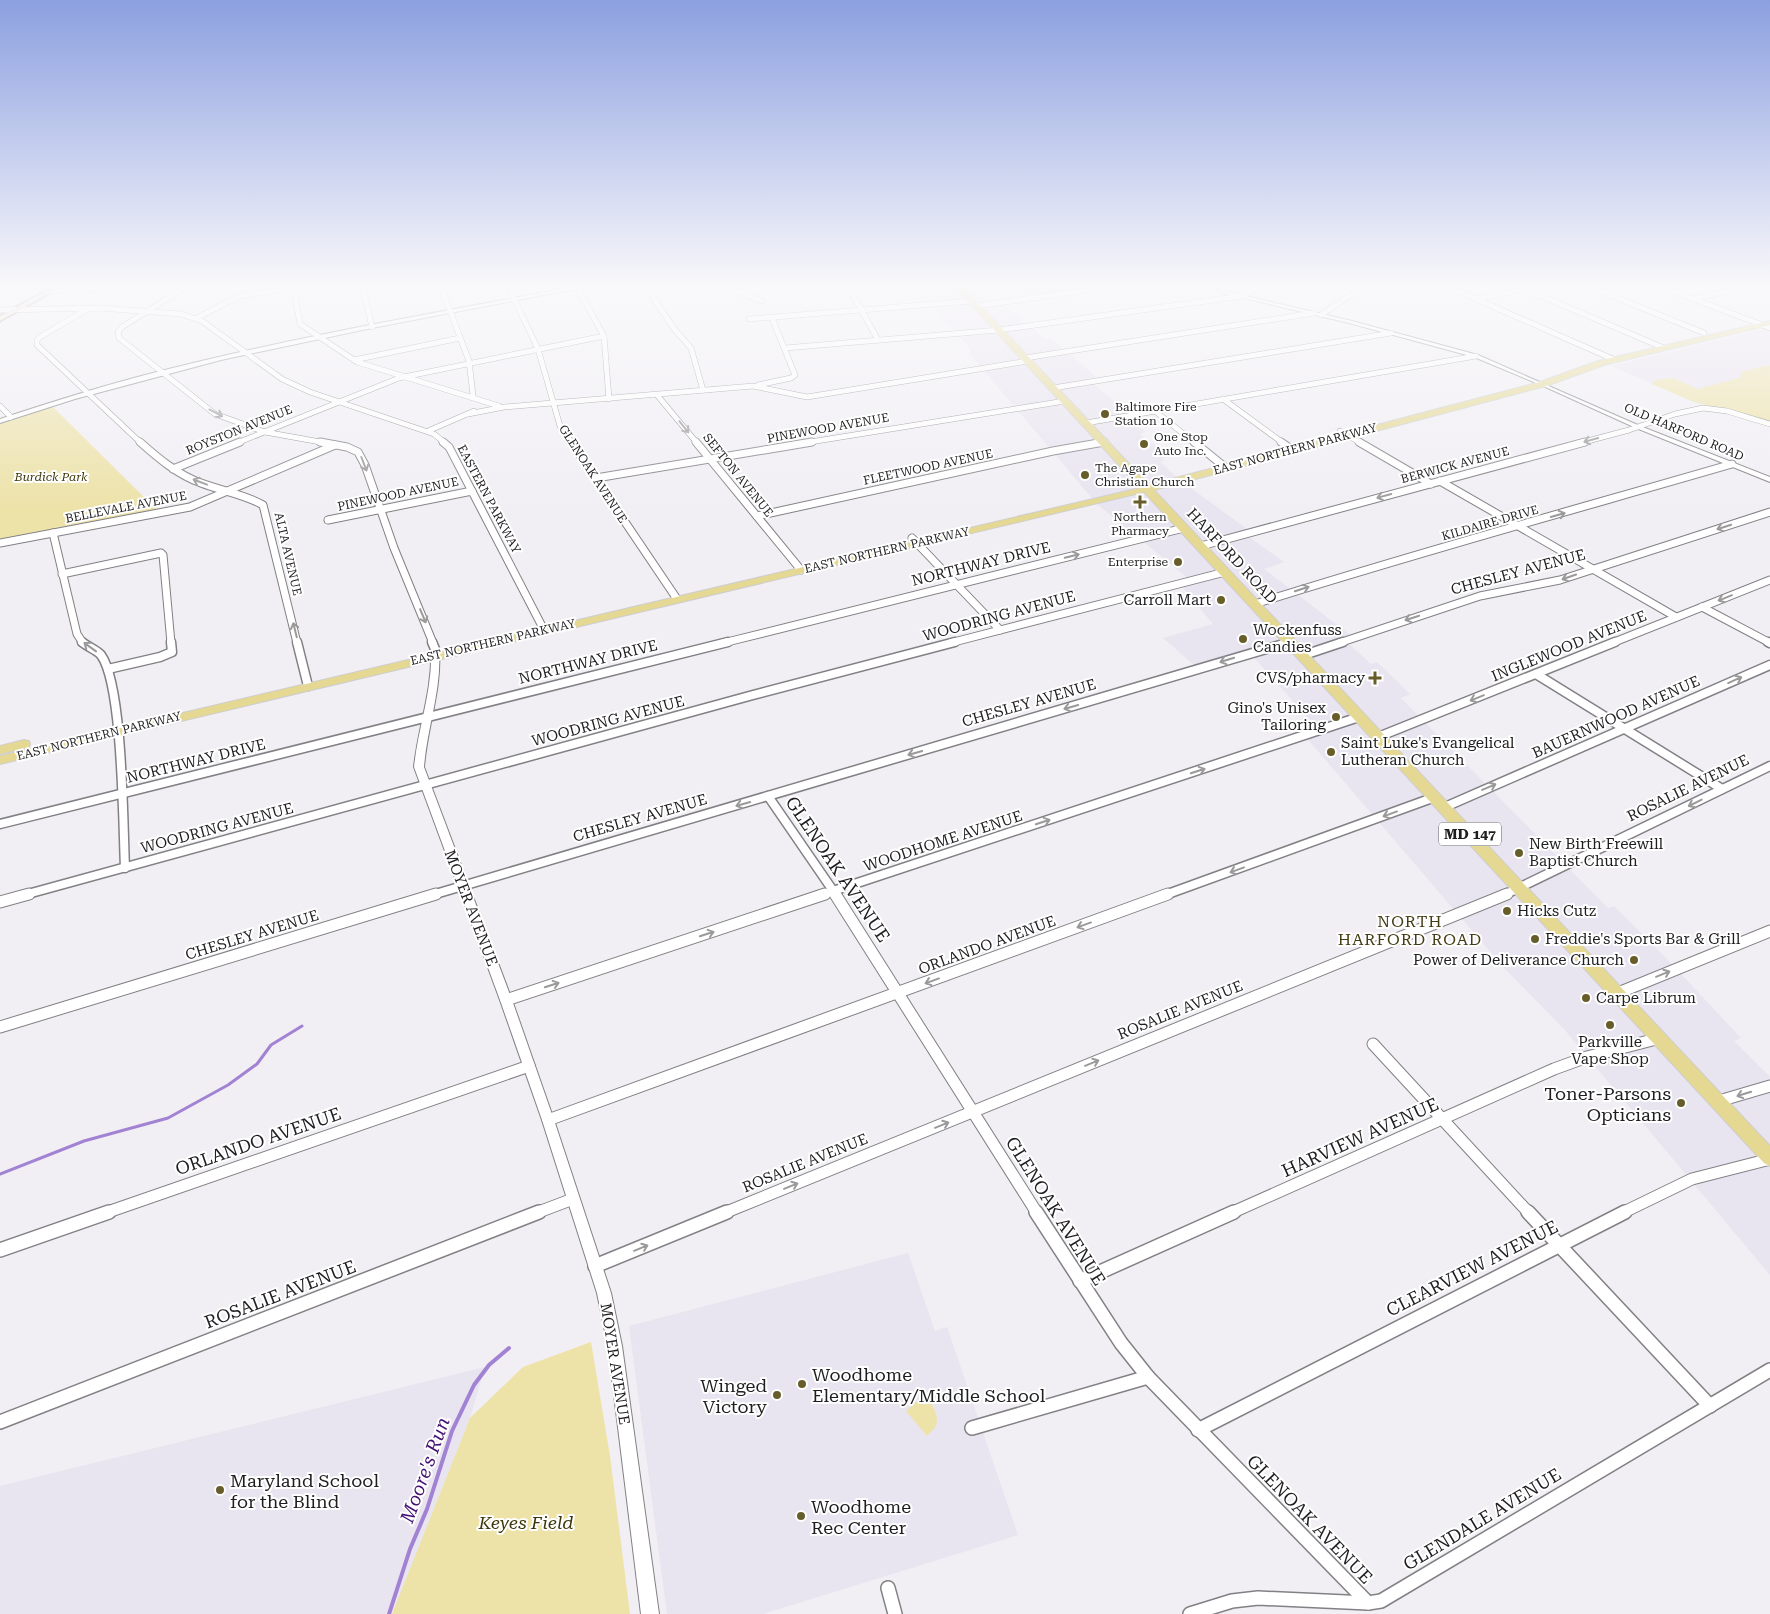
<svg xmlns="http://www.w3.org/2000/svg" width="1770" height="1614" viewBox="0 0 1770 1614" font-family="'Roboto Serif',serif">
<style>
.built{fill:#e8e4f0}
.green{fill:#ede2a8}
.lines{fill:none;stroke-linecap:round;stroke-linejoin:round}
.stream-far1{stroke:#a282d3;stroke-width:3}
.stream{stroke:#a282d3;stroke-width:4}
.minor-far4-casing{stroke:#828085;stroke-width:6}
.minor-far3-casing{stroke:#828085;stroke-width:9}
.minor-far2-casing{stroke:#828085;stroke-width:11}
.minor-far1-casing{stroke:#828085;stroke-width:13}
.minor-casing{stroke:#828085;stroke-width:16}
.tertiary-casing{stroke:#828085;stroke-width:2}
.secondary-casing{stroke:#828085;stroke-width:3}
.primary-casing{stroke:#cecece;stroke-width:2}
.minor-far4{stroke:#fff;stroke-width:5}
.minor-far3{stroke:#fff;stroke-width:7}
.minor-far2{stroke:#fff;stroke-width:8}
.minor-far1{stroke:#fff;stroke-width:11}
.minor{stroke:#fff;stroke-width:13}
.tertiary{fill:#fff;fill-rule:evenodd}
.secondary{fill:#f2ecc8;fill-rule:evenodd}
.primary{fill:#e4d892;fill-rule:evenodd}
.oneway{stroke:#9a9a9b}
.poi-dot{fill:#665d2a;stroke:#fff;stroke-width:2}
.labels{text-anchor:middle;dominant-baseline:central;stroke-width:4;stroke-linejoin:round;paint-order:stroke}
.far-poi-label{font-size:12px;fill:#1e1e20;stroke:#fff;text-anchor:start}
.far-street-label{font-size:12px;fill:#1e1e20;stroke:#fff}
.far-park-label{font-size:12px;font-style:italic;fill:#3e370b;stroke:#fff}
.shield{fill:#fff;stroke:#626263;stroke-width:1}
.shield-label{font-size:14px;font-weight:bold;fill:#1e1e20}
.street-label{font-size:15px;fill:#1e1e20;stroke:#fff}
.poi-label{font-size:15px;fill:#1e1e20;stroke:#fff;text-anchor:start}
.neighbourhood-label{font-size:16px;letter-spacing:1px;fill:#443c13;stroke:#fff}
.near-street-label{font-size:18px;fill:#1e1e20;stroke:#fff}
.near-poi-label{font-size:18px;fill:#1e1e20;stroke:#fff;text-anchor:start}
.near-park-label{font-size:18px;font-style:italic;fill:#3e370b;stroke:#fff}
.near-water-label{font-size:19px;font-style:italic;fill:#451274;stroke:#fff}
</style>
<rect width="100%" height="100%" fill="#f1eff4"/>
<g class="built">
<path d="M914,284H984L991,290L985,292L996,303L1003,302L1028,328L1031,327L1045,339L1051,338L1100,380L1091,382L1131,415L1126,416L1146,432L1140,434L1169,457L1162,458L1164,461L1160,462L1180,480L1251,532L1245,534L1284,562L1264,569L1354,638L1346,641L1371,664L1377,662L1410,694L1401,698L1608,908L1614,906L1666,958L1741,1038L1734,1041L1770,1077V1275L1564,1029L1505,969L1304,735L1319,730L1251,654L1227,660L1222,657L1194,665L1163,638L1213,624L1179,583L1190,580L1097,504L969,353L971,350Z"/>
<path d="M1001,284H1120L1025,297L1014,287L1006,288Z"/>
<path d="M1764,329L1770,331V422L1694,402L1611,366Z"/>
<path d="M908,1253L935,1331L947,1327L1018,1535L763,1614H667L629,1326Z"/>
<path d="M485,1367L470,1418L392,1614H0V1486Z"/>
</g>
<g class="green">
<path d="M1054,284H1062L1069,290L1034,295L1026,288Z"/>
<path d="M1770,365V422L1694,402L1652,384L1655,380L1673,378L1698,389L1742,377L1740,372Z"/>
<path d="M52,406L158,511L0,540V423Z"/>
<path d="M591,1342L610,1456L630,1614H392L470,1418L523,1367Z"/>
<path d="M918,1400H927C934,1405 939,1418 936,1426C934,1429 930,1433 927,1436L906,1411Z"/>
</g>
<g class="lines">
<path class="stream-far1" d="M0,1174L84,1141L168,1118L228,1085L257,1064L271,1045L302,1026"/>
<path class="stream" d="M389,1614L410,1549L427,1509L452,1431L474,1385L489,1365L509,1348"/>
<g class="minor-far4-casing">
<g id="minor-far4">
<path d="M191,284L122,327L118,332L119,338L215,414L265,432L326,443"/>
<path d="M293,284L300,324L357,362L499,406"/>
<path d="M362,284L372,327"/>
<path d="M440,284L469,361L473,395L471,397"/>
<path d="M507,284L538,349L560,426L572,443"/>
<path d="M575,284L604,336L609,399"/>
<path d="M644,284L675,330L691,348L703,390"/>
<path d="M721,284L761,301"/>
<path d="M847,284L878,340"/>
<path d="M1442,284L1615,360"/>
<path d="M1513,284L1664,348"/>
<path d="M1583,284L1704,333"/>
<path d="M1654,284L1770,328"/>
<path d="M797,286L831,284"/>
<path d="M50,291L180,284"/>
<path d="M1476,299L1551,284"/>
<path d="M1693,299L1760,284"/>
<path d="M976,306L1133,284"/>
<path d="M89,308L40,337L37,340V345L141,443"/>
<path d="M0,310L100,308L181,314L202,321L282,379L310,392L434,434L445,443"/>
<path d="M1321,315L1367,284"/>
<path d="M197,318L239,296L294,288"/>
<path d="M749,319L972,301"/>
<path d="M785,348L999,330L1242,296L1260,284"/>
<path d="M1025,358L1314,313"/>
<path d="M354,360L460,338"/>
<path d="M758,385L791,378L795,375L772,318"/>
<path d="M1053,388L1391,333"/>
<path d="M657,395L697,443"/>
<path d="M1223,399L1283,443"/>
<path d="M0,406L11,417"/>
<path d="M1155,411L1195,443"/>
<path d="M468,414L504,407L753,386L807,397L1028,361"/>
<path d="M1086,423L1476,356"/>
<path d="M428,431L474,411"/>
<path d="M1340,431L1361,443"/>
<path d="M237,443L399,378L604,336"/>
<path d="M804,443L1065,401"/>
<path d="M1097,443L1104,442"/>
<path d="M1580,443L1629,430L1675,414L1703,408L1727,411L1770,424"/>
</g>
</g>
<g class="minor-far3-casing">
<g id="minor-far3">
<path d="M140,442C158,458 178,475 201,483C222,491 244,494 263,505L297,643"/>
<path d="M320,442L347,447L358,452L365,465L394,548L433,643"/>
<path d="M443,442L449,447L544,630"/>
<path d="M571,442L677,599"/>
<path d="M696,442L801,570"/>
<path d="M1194,442L1226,468"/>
<path d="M1281,442L1291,449"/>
<path d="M1359,442L1431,484"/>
<path d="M173,469L240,442"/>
<path d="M596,478L812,442"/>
<path d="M1440,481L1676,617"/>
<path d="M757,516L1053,451L1104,442"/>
<path d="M328,520L472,491"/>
<path d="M53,533L77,634L83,643"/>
<path d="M912,538L1000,630"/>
<path d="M0,543L190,507L335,445"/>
<path d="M1201,546L1585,442"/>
<path d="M62,574L161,553L163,555L171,643"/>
<path d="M1255,604C1413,554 1573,510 1732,464"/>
<path d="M1702,607L1770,643"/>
<path d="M723,643L1184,528"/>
<path d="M950,643L1225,572"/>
<path d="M1286,643L1290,642"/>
<path d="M1339,643L1480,596L1560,580L1770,512"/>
<path d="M1612,643L1770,580"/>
</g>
</g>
<g class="minor-far2-casing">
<g id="minor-far2">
<path d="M82,642C88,647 97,650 101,655C123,685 123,826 125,868"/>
<path d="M297,642L308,686"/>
<path d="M432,642L435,649"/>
<path d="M1768,642L1770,643"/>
<path d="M1304,655L1343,642"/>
<path d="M108,669L160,657L172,652L171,642"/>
<path d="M1536,674L1722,789"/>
<path d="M1378,737L1615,642"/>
<path d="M768,796L836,895"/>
<path d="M1445,807L1770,665"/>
<path d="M0,824L728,642"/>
<path d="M24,895L753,695L955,642"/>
<path d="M432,895L1290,642"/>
<path d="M821,895L1359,717"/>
<path d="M1165,895L1435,797"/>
<path d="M1504,895L1770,766"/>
</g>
</g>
<g class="minor-far1-casing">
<g id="minor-far1">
<path d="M835,894L1037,1213"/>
<path d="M0,902L29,894"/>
<path d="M1618,993L1770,931"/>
<path d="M506,1000L825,894"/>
<path d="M0,1027L436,894"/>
<path d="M1373,1044L1529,1213"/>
<path d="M1719,1101L1770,1086"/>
<path d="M548,1120L1168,894"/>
<path d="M105,1213L529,1066"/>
<path d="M536,1213L573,1199"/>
<path d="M724,1213L1507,894"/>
<path d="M1231,1213L1554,1069L1587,1057L1660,1038"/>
<path d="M1622,1213L1692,1179L1770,1159"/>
</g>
</g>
<g class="minor-casing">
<g id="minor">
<path d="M1036,1212L1121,1343L1148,1377L1368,1603"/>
<path d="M1528,1212L1710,1406"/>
<path d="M0,1250L109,1212"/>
<path d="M595,1266L727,1212"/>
<path d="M1080,1281L1234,1212"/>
<path d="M0,1422L539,1212"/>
<path d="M972,1428L1148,1377"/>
<path d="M1198,1430L1625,1212"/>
<path d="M888,1588L895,1614"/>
<path d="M1190,1614L1232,1601L1258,1598L1368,1603L1381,1601L1770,1370"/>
</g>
</g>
<g class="tertiary-casing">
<g id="tertiary">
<path d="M589,284H601L372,328L221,360L75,399L0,423V419C48,403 96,388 145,375C291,337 440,312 589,284Z"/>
<path d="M1185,284H1195L1352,321L1478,355L1640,426L1770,477V482L1636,428L1541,385L1474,357L1349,323Z"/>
<path d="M435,646L439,649C442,690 427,727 424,767L512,1000L554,1120L611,1293L622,1346L659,1614H641L608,1346L597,1293L542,1120L500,1000L414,767C418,727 433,690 431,649Z"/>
</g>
</g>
<g class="secondary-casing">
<path id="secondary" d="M58,284H66L0,321V316Z"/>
</g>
<g class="primary-casing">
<g id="primary">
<path d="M952,284H960L1149,485L1540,382L1598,361L1770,321V325L1604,365L1546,386L1154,490L1770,1146V1166L1764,1163L1144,492L0,764V756L1140,488Z"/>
<path d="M24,740L29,741L30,744L29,747L0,754V746Z"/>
</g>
</g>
<use href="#minor-far4" class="minor-far4"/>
<use href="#minor-far3" class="minor-far3"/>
<use href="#minor-far2" class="minor-far2"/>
<use href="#minor-far1" class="minor-far1"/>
<use href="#minor" class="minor"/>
<use href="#tertiary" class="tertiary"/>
<use href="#secondary" class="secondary"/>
<use href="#primary" class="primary"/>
</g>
<defs><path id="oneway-shaft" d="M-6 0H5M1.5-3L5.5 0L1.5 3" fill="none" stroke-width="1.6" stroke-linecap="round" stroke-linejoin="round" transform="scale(1.25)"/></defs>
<g class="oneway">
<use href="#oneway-shaft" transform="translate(216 413) rotate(28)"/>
<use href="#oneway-shaft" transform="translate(684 427) rotate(51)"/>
<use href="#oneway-shaft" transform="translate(1591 440) rotate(165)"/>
<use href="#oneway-shaft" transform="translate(364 464) rotate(69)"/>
<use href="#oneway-shaft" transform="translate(200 482) rotate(-159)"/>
<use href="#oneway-shaft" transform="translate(1384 496) rotate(165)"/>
<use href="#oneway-shaft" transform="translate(1558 515) rotate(-16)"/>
<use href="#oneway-shaft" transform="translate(1724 527) rotate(162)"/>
<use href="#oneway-shaft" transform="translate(1072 556) rotate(-14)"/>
<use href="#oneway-shaft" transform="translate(1569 577) rotate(161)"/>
<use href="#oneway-shaft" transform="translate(1302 589) rotate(-18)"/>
<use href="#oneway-shaft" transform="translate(1725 598) rotate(158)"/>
<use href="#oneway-shaft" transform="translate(423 616) rotate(67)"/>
<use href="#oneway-shaft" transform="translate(1412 618) rotate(162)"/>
<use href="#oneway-shaft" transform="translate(295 630) rotate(-104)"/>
<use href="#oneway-shaft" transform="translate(90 647) rotate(-144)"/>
<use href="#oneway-shaft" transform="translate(1227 660) rotate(163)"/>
<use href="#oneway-shaft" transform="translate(1735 680) rotate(-24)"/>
<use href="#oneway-shaft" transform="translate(1477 698) rotate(158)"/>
<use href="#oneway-shaft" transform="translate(1071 707) rotate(164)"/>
<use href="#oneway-shaft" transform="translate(915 753) rotate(164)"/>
<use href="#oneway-shaft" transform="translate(1198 771) rotate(-18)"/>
<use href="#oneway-shaft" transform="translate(1489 787) rotate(-23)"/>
<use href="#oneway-shaft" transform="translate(1695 803) rotate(154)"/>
<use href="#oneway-shaft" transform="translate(743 804) rotate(164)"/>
<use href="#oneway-shaft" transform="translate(1390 814) rotate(160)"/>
<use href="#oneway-shaft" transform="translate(1043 822) rotate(-18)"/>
<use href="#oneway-shaft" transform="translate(1237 870) rotate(160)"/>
<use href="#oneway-shaft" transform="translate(1084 925) rotate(160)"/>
<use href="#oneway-shaft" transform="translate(707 934) rotate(-18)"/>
<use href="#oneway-shaft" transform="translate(1663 974) rotate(-22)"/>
<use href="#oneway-shaft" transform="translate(932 981) rotate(160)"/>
<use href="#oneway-shaft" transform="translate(552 985) rotate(-18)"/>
<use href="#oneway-shaft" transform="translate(1092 1063) rotate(-22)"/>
<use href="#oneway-shaft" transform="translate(1744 1094) rotate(163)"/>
<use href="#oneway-shaft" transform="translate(942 1125) rotate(-22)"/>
<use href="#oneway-shaft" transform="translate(791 1186) rotate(-22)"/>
<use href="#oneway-shaft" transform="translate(641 1248) rotate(-22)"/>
</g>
<linearGradient id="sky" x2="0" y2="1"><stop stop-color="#8ca0e0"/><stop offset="0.56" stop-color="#f9f8fa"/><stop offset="1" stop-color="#f9f8fa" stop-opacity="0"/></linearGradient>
<rect width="1770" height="510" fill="url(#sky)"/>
<g class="poi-dot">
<circle cx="1105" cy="414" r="5"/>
<circle cx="1144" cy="444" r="5"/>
<circle cx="1085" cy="475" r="5"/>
<path d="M1137.5 494.5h5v5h5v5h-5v5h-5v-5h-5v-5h5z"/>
<circle cx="1178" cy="562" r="5"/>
<circle cx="1221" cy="600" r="5"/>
<circle cx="1243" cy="639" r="5"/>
<path d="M1372.5 670.5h5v5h5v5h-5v5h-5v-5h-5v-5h5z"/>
<circle cx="1336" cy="717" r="5"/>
<circle cx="1331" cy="752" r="5"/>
<circle cx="1519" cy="853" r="5"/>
<circle cx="1507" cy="911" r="5"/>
<circle cx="1535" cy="939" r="5"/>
<circle cx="1634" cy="960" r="5"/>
<circle cx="1586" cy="998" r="5"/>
<circle cx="1610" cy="1025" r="5"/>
<circle cx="1681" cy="1103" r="5"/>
<circle cx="802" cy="1384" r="5"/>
<circle cx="777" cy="1395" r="5"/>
<circle cx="220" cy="1490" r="5"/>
<circle cx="801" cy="1516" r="5"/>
</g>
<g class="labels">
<g class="far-poi-label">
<text x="1115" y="407">Baltimore Fire<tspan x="1115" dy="14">Station 10</tspan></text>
<text x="1154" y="437">One Stop<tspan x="1154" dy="14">Auto Inc.</tspan></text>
<text x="1095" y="468">The Agape<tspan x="1095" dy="14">Christian Church</tspan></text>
<text x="1140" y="517" text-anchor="middle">Northern<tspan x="1140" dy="14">Pharmacy</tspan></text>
<text x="1168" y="562" text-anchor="end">Enterprise</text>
</g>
<g class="far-street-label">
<text transform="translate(828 428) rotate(-10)">PINEWOOD AVENUE</text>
<text transform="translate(239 430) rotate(-22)">ROYSTON AVENUE</text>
<text transform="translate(1684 432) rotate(23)">OLD HARFORD ROAD</text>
<text transform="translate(1295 449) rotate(-15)">EAST NORTHERN PARKWAY</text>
<text transform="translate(1455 465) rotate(-15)">BERWICK AVENUE</text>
<text transform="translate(928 467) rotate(-12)">FLEETWOOD AVENUE</text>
<text transform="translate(593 474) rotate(57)">GLENOAK AVENUE</text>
<text transform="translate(738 475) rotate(51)">SEFTON AVENUE</text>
<text transform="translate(398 494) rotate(-12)">PINEWOOD AVENUE</text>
<text transform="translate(489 499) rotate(62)">EASTERN PARKWAY</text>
<text transform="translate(126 507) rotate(-11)">BELLEVALE AVENUE</text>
<text transform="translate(1490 523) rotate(-16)">KILDAIRE DRIVE</text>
<text transform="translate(887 550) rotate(-13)">EAST NORTHERN PARKWAY</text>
<text transform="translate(288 554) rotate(77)">ALTA AVENUE</text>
<text transform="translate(493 642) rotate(-13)">EAST NORTHERN PARKWAY</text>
<text transform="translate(99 736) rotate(-14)">EAST NORTHERN PARKWAY</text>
</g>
<g class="far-park-label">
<text x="51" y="477">Burdick Park</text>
</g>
<rect class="shield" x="1439" y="822.5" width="62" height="23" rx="4"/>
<g class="shield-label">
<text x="1470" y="834">MD 147</text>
</g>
<g class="street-label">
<text transform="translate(1232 556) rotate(47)">HARFORD ROAD</text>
<text transform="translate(981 564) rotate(-14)">NORTHWAY DRIVE</text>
<text transform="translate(1518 572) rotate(-15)">CHESLEY AVENUE</text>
<text transform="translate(999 616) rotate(-15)">WOODRING AVENUE</text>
<text transform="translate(1569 646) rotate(-22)">INGLEWOOD AVENUE</text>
<text transform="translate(588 662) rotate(-14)">NORTHWAY DRIVE</text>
<text transform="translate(1029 703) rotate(-16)">CHESLEY AVENUE</text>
<text transform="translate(1616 717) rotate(-24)">BAUERNWOOD AVENUE</text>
<text transform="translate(608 721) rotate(-15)">WOODRING AVENUE</text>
<text transform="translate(196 761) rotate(-14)">NORTHWAY DRIVE</text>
<text transform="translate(1688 788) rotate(-26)">ROSALIE AVENUE</text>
<text transform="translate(640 818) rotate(-16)">CHESLEY AVENUE</text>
<text transform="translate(217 828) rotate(-15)">WOODRING AVENUE</text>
<text transform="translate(943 841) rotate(-18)">WOODHOME AVENUE</text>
<text transform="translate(471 908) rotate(69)">MOYER AVENUE</text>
<text transform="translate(252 935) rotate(-17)">CHESLEY AVENUE</text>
<text transform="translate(987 945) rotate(-20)">ORLANDO AVENUE</text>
<text transform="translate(1180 1010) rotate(-22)">ROSALIE AVENUE</text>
<text transform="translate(805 1163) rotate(-22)">ROSALIE AVENUE</text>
<text transform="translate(615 1364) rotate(81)">MOYER AVENUE</text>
</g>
<g class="poi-label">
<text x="1211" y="600" text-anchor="end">Carroll Mart</text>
<text x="1253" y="630">Wockenfuss<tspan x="1253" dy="17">Candies</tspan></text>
<text x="1365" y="678" text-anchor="end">CVS/pharmacy</text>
<text x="1326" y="708" text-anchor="end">Gino's Unisex<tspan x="1326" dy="17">Tailoring</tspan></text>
<text x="1341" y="743">Saint Luke's Evangelical<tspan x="1341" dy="17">Lutheran Church</tspan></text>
<text x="1529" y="844">New Birth Freewill<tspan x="1529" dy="17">Baptist Church</tspan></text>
<text x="1517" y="911">Hicks Cutz</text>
<text x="1545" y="939">Freddie's Sports Bar &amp; Grill</text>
<text x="1624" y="960" text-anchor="end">Power of Deliverance Church</text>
<text x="1596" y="998">Carpe Librum</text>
<text x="1610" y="1042" text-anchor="middle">Parkville<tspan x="1610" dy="17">Vape Shop</tspan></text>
</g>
<g class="neighbourhood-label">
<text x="1410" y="921">NORTH<tspan x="1410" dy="18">HARFORD ROAD</tspan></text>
</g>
<g class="near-street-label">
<text transform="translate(838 869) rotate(56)">GLENOAK AVENUE</text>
<text transform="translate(1360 1137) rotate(-24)">HARVIEW AVENUE</text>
<text transform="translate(258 1141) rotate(-19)">ORLANDO AVENUE</text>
<text transform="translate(1056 1211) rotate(58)">GLENOAK AVENUE</text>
<text transform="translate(1472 1268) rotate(-27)">CLEARVIEW AVENUE</text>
<text transform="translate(280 1294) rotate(-21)">ROSALIE AVENUE</text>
<text transform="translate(1310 1519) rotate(46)">GLENOAK AVENUE</text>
<text transform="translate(1482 1519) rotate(-31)">GLENDALE AVENUE</text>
</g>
<g class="near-poi-label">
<text x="1671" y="1093" text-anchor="end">Toner-Parsons<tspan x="1671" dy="21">Opticians</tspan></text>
<text x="812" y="1374">Woodhome<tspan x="812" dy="21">Elementary/Middle School</tspan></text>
<text x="767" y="1385" text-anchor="end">Winged<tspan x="767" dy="21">Victory</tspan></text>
<text x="230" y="1480">Maryland School<tspan x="230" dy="21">for the Blind</tspan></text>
<text x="811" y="1506">Woodhome<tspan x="811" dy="21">Rec Center</tspan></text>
</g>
<g class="near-park-label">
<text x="526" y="1522">Keyes Field</text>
</g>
<g class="near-water-label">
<text transform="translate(425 1470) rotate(-70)">Moore's Run</text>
</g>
</g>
</svg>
